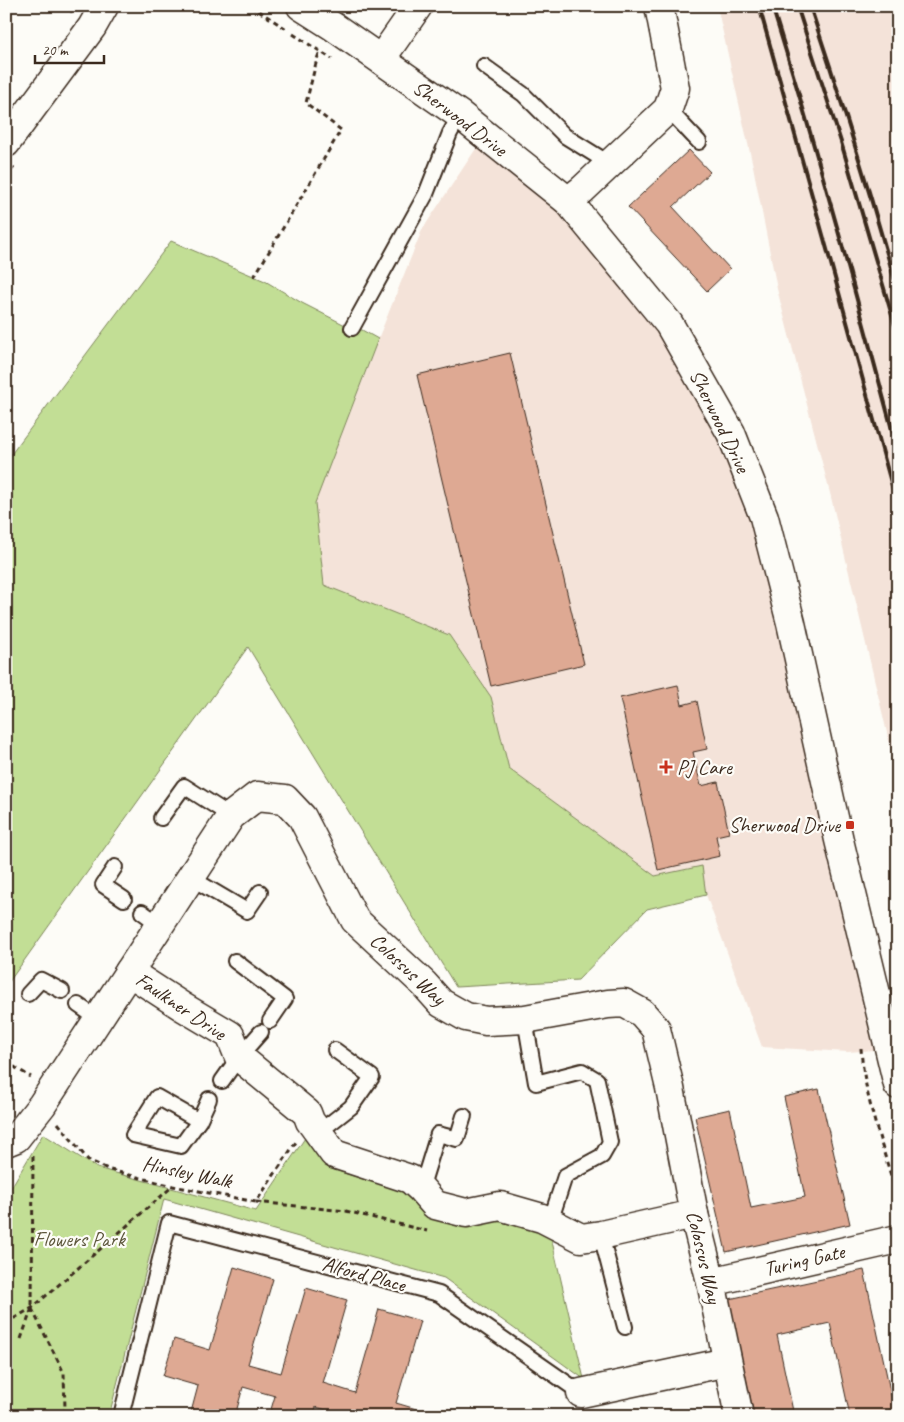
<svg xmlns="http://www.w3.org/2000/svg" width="904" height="1422" viewBox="0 0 904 1422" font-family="Caveat,sans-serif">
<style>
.built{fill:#f4e3d9}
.green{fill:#c2de95;stroke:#7e845a}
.building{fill:#dea993;stroke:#3b2a1e}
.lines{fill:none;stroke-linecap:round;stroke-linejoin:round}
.lane-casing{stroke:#3b2a1e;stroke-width:18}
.street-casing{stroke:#3b2a1e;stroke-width:31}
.secondary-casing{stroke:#3b2a1e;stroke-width:31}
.path{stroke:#3b2a1e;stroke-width:3;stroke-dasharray:5 4;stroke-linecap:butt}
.lane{stroke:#fdfcf7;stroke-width:14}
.street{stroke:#fdfcf7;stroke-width:28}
.secondary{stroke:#fdfcf7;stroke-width:28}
.rail{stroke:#3b2a1e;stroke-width:4}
.poi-dot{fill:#c8321e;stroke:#fdfcf7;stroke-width:2}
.labels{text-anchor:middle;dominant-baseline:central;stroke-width:4.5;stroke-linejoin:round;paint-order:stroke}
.street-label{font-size:21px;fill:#3b2a1e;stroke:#fdfcf7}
.poi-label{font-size:21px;fill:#3b2a1e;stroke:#fdfcf7;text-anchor:start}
.park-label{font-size:21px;fill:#5d573c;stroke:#fdfcf7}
</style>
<rect width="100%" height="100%" fill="#fdfcf7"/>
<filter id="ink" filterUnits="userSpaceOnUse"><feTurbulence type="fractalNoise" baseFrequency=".02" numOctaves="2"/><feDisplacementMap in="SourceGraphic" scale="10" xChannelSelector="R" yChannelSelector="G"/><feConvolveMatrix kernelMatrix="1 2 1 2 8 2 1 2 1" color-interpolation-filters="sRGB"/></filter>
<g filter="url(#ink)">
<g class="built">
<path d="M717,6H898V779L830,493L777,289L753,166Z"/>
<path d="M485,135L669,324L731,433L888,1049L848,1052L762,1047L706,895L701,866L655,876L509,769L491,697L449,635L324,585L315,503L378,339L422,230Z"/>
</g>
<g class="green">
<path d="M171,241L265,281L302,303L351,328L362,330L378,339L315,503L324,585L449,635L491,697L509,769L655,876L702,866L706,895L647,909L578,980L456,987L248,647L6,986V461Z"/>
<path d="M43,1134L97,1168L256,1211L305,1138L328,1168L405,1192L453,1223L475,1226L502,1220L550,1233L584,1379L444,1278L164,1199L109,1416H6V1196Z"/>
</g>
<g class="building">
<path d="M689,150L710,172L673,207L730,269L707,291L628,207Z"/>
<path d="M510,353L584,664L491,686L417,375Z"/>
<path d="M678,685L682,705L697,701L707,749L693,752L701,786L718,782L729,833L716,836L720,856L658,870L620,698Z"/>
<path d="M819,1089L850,1224L726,1252L695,1117L730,1109L751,1208L805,1197L784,1097Z"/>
<path d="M234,1267L273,1279L248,1364L281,1373L306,1288L347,1300L323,1383L355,1393L379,1309L420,1321L396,1403L433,1414V1416H347L316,1407L313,1416H269L275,1396L243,1387L235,1416H190L198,1386L163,1376L174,1339L210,1350Z"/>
<path d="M864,1270L894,1409L864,1416H850L830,1323L777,1335L794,1416H754L729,1299Z"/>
</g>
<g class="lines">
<g class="lane-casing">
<g id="lane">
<path d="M484,66L523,94L565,136L610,164"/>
<path d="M668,109L699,142"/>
<path d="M352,328L426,194L450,133L460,115"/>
<path d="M161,818L184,786L231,816"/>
<path d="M115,867L103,885L124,899"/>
<path d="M191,878L247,911L260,892"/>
<path d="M142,912L160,925"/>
<path d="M235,961L285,999L270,1021"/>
<path d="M28,994L41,980L62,991"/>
<path d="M78,1005L98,1019"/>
<path d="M525,1019L536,1083L582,1071L597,1080L610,1142L602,1156L565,1176L550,1222"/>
<path d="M222,1081L239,1057L261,1032"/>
<path d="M199,1121L157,1097L133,1135L181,1146L199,1121L209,1099"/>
<path d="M319,1132L351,1107L372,1077L335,1050"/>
<path d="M421,1189L438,1134L457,1139L464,1116"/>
<path d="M601,1235L625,1327"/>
<path d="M121,1416L169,1223L439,1294L581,1393"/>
</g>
</g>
<g class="street-casing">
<g id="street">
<path d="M381,59L418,6"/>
<path d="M568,201L582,190L668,109L675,88L659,6"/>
<path d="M129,972L183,1007L230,1035L239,1057L307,1113L310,1121L334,1154L410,1179L421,1189L435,1205L466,1213L500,1206L542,1218L581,1238L601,1235L694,1214"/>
<path d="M6,1142L16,1138L42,1105L231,816L257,796L285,799L302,817L355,920L424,984L441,1003L466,1017L486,1021L525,1019L608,1004L624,1003L642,1013L656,1029L670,1088L694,1214L711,1282L739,1416"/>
<path d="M711,1282L898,1239"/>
<path d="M581,1393L727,1362"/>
</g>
</g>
<g class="secondary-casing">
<g id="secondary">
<path d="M301,6L334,27L460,115L568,201L669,324L731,433L764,517L791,623L839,840L898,1085"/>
<path d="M6,143L92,27L104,6"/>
</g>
</g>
<g class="path">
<path d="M64,6L72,12"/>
<path d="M251,6L288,30"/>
<path d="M293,34L332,59"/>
<path d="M6,177L14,167"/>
<path d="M254,277L341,130L306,103L317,59L320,51"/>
<path d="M861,1048C864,1098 884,1150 898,1199"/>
<path d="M6,1062L31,1077"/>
<path d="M58,1123L88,1160L110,1170L173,1186L256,1202L296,1142"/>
<path d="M6,1181L9,1183L6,1188"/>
<path d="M256,1202L346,1211L427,1231"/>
<path d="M32,1309L64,1373L65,1409L60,1416"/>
<path d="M6,1323L32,1308L173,1186"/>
<path d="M21,1339L32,1308L33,1156"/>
</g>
<use href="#lane" class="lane"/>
<use href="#street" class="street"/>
<use href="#secondary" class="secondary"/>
<g class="rail">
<path d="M759,6L830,260L898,508"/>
<path d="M772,6C818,153 858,302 898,452"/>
<path d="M797,6L841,142L898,336"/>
<path d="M810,6C842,101 871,196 898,292"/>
</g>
</g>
</g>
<g class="poi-dot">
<path d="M663.5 759.5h5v5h5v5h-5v5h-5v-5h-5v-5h5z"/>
<rect x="845" y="820" width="10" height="10" rx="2.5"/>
</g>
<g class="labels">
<g class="street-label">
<text transform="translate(460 118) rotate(37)">Sherwood Drive</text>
<text transform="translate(720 421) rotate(64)">Sherwood Drive</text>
<text transform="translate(408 969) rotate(43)">Colossus Way</text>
<text transform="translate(181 1006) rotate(34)">Faulkner Drive</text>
<text transform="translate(187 1172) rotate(12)">Hinsley Walk</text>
<text transform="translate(704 1257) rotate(77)">Colossus Way</text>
<text transform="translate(804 1260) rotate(-13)">Turing Gate</text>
<text transform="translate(364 1274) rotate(15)">Alford Place</text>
</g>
<g class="poi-label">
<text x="677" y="767">PJ Care</text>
<text x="840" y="825" text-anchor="end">Sherwood Drive</text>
</g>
<g class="park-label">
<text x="79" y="1239">Flowers Park</text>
</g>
</g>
<rect width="904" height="1422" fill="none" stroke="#fdfcf7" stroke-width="25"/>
<rect x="12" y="12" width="879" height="1397" fill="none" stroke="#3b2a1e" stroke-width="2" filter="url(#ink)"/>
<path d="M35 55v8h69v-8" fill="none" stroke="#3b2a1e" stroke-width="2.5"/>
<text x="42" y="55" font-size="15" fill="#3b2a1e" stroke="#fdfcf7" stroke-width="4" paint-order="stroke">20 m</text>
</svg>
